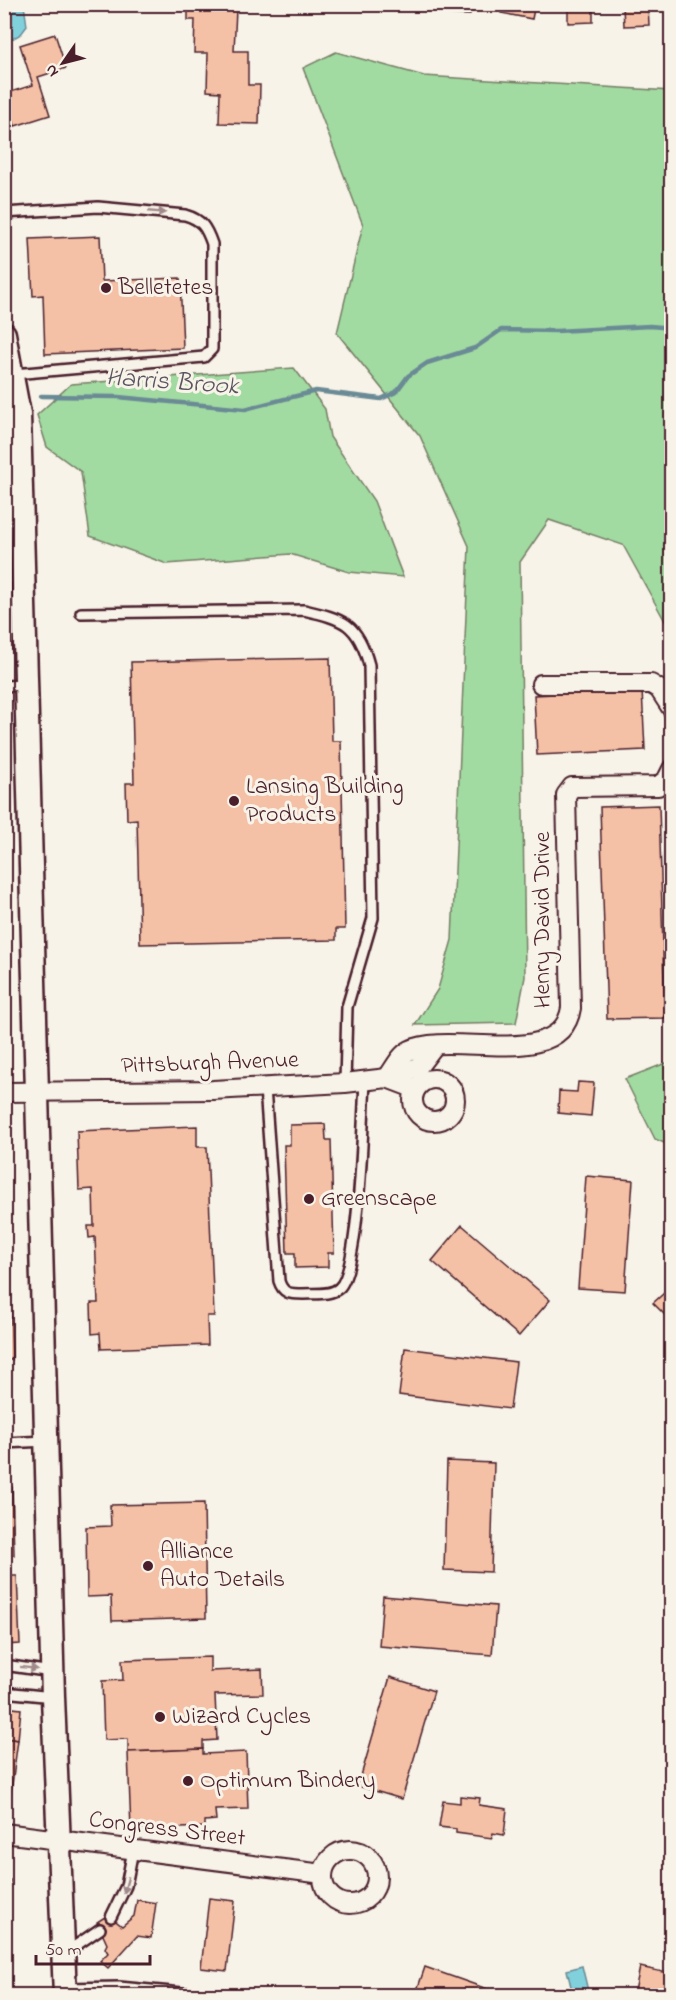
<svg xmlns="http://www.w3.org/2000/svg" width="676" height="2000" viewBox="0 0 676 2000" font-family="'Indie Flower',sans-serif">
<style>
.green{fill:#a1dba1;stroke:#767d66;stroke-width:1.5}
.water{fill:#81d1dc;stroke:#6b8a95;stroke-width:1.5}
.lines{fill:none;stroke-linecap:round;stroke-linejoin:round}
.stream{stroke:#6b8a95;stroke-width:4.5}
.building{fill:#f5c1a6;stroke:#4a1f2b;stroke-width:1.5}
.service-casing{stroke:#4a1f2b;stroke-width:14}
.minor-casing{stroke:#4a1f2b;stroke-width:22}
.tertiary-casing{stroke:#4a1f2b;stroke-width:27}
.service{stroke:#f7f3e8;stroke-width:9}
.minor{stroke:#f7f3e8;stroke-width:18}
.tertiary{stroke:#f7f3e8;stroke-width:22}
.oneway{fill:#a0898a}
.poi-dot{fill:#4a1f2b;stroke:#f7f3e8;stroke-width:2}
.labels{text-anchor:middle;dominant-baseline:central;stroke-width:6;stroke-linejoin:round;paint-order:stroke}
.poi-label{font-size:24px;fill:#4a1f2b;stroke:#f7f3e8;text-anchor:start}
.street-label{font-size:24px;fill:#4a1f2b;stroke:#f7f3e8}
.water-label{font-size:26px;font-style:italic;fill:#5a5460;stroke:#f7f3e8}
</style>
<rect width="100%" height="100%" fill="#f7f3e8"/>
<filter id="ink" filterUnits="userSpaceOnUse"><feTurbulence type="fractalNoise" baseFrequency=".0167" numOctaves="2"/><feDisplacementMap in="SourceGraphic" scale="12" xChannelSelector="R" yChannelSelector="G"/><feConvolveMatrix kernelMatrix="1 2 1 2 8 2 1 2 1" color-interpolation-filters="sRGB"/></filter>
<g filter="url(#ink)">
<g class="green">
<path d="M336,52L424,76L671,91V632L623,545L549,520L520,562L525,977L516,1023L415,1025L438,989L452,940L469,546L420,436L337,333L363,225L303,68Z"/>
<path d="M294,368L325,409L330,437L374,501L403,577L349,572L290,554L167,564L90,536L81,472L47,447L37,415L71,384Z"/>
<path d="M671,1061V1146L655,1139L625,1079Z"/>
</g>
<g class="water">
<path d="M5,4L24,5L27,26L21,34L5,43Z"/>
<path d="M582,1966L589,1995H573L567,1970Z"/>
</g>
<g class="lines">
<path class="stream" d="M41,396L118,397L245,409L316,391L381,399L396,392L408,376L427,363L475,348L501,330L556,331L650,326L672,328"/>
</g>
<g class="building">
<path d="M188,4H227V9H236L234,51H248V85H260L259,124L219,123L220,92L207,91L208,53H194L195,20H188Z"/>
<path d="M446,4H470V15L445,14Z"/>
<path d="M503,4H535L532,19L501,13Z"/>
<path d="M593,4V22L568,23V5Z"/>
<path d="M648,6L649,25L624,26L623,7Z"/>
<path d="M55,34L66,68L38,77L50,115L15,126L7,101H4V94L33,85L20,45Z"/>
<path d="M100,236L102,281L180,278L183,348L45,354L43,295L33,296L30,239Z"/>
<path d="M330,658L332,741H341L345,929H336V940L140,944L137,819L127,820L126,783H134L131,662Z"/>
<path d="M642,690L645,750L537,755L534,695Z"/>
<path d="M659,805L665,1018L607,1019L600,807Z"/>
<path d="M578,1082L594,1083L591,1116L558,1113L559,1091L577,1092Z"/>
<path d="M325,1124L326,1140H331L334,1253H328V1267L295,1268V1253H287L284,1145H290V1125Z"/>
<path d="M197,1126V1147H207L214,1316H207L208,1345L101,1349L100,1333L92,1334L91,1303H98L95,1237L89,1238L88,1226H94L93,1189L79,1190L77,1131Z"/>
<path d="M586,1176L633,1180L625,1291L578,1288Z"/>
<path d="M462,1225L550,1300L519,1336L432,1261Z"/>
<path d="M672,1286V1322L653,1303Z"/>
<path d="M4,1287H10L12,1360H4Z"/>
<path d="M405,1348L516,1362L510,1409L399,1395Z"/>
<path d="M447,1461L494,1463L491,1572L444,1570Z"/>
<path d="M12,1487L14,1555L4,1556V1488Z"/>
<path d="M204,1503L206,1618L112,1621L111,1596L87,1597L86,1527L111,1526L110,1505Z"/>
<path d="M4,1576H17L20,1644L4,1645Z"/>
<path d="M672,1583V1637H667Z"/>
<path d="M383,1596L496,1606L492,1655L379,1646Z"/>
<path d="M210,1657V1671L262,1669L263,1694L215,1695L217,1740L203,1741V1749L128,1752V1739L104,1740L102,1681L123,1680L122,1660Z"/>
<path d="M390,1677L434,1691L402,1799L358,1786Z"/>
<path d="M4,1707L21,1709L18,1740L4,1738Z"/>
<path d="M4,1738L18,1740L11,1792L4,1791Z"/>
<path d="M203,1749V1754L246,1752L248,1809L215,1810L216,1820L205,1821V1827L131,1830L128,1752Z"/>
<path d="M460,1796L480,1798L479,1805L507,1809L504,1835L493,1833L492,1838L456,1833V1829L439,1827L443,1801L460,1803Z"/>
<path d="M4,1880H10L5,1935H4Z"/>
<path d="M209,1898L235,1901L227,1971L201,1968Z"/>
<path d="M137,1900L156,1903L151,1938L137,1936L108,1968L100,1961L108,1953L105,1948L107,1944L97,1922L108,1915L122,1926L134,1916Z"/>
<path d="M425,1967L507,1996H415Z"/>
<path d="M640,1967L672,1974V1996H634Z"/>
</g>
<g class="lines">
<g class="service-casing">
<g id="service">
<path d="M4,213L98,207L185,215C202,220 206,227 212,244V349L204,357L14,374"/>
<path d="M81,613L304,610C343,619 358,623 369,665L373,918L347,1007L345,1083"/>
<path d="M4,686L27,685"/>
<path d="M265,1088L279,1281C283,1294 290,1294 303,1294C314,1293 330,1296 339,1288C360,1271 363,1115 365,1081"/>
<path d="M4,1443L47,1441"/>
<path d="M4,1665L52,1672"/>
<path d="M4,1692L53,1697"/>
<path d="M111,1917L126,1886L133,1850"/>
<path d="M65,1953L100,1929"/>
<path d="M64,1988L119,1987L214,1996"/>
</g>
</g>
<g class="minor-casing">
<g id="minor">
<path d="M541,684H651L659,689L672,709"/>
<path d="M387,1078C394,1069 400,1055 410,1050C451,1030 561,1072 571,1008L566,795L572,787L658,786L667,779L672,769"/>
<path d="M387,1078L418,1067L434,1046"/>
<circle cx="434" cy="1100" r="21"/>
<path d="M4,1092L213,1090L345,1083L387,1078L416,1089"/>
<path d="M4,1833L323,1874"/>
<circle cx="350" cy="1877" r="27"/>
</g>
</g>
<g class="tertiary-casing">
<path id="tertiary" d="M4,334L19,414L53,1697L65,1996"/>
</g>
<use href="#service" class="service"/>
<use href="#minor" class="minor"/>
<use href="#tertiary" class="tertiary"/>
</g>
<defs><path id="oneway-solid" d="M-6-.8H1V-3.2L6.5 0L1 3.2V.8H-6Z" transform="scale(1.5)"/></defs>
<g class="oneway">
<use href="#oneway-solid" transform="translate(157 212) rotate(5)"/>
<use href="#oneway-solid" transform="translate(29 1668) rotate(7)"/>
<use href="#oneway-solid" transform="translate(126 1885) rotate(105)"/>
</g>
</g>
<g class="poi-dot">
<circle cx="106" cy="288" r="6"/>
<circle cx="234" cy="801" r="6"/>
<circle cx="309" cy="1199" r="6"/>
<circle cx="148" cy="1566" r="6"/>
<circle cx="160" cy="1717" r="6"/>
<circle cx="188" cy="1781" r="6"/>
</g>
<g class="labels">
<g class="poi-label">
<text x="118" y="288">Belletetes</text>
<text x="246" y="787">Lansing Building<tspan x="246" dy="28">Products</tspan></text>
<text x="321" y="1199">Greenscape</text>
<text x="160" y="1552">Alliance<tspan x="160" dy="28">Auto Details</tspan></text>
<text x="172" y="1717">Wizard Cycles</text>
<text x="200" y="1781">Optimum Bindery</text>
</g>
<g class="street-label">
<text transform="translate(543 920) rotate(-90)">Henry David Drive</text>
<text transform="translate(210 1064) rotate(-2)">Pittsburgh Avenue</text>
<text transform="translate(167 1830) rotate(7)">Congress Street</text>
</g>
<g class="water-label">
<text transform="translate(172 383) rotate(4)">Harris Brook</text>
</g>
</g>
<rect width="676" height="2000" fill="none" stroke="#f7f3e8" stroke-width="24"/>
<rect x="12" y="12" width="652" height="1976" fill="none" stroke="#4a1f2b" stroke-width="2" filter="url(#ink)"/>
<g transform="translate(63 63) rotate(235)" stroke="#f7f3e8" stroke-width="4.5" paint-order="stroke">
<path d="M0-4.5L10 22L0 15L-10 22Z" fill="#4a1f2b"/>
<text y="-9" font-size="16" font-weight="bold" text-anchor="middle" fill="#4a1f2b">N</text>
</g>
<path d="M36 1955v9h114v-9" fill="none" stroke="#4a1f2b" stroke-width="3"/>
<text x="45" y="1955" font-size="18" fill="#4a1f2b" stroke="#f7f3e8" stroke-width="4.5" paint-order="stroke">50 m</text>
</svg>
